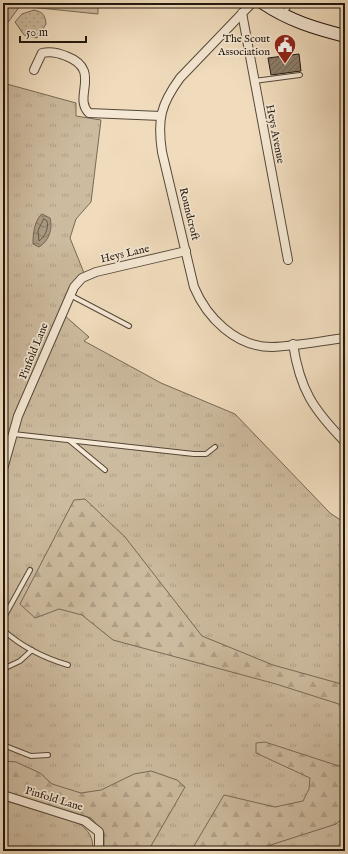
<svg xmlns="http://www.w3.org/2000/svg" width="348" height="854" viewBox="0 0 348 854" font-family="'IM FELL English',serif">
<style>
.grass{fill:url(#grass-tufts);stroke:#776956}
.forest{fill:url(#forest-firs);stroke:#776956}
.park{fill:url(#park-dots);stroke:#776956}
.water{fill:url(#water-waves);stroke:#736553}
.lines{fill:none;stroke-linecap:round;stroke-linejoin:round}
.shore{stroke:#665847;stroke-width:1}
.building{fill:url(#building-hatch);stroke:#21170d}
.service-casing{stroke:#554839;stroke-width:6}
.minor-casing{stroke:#554839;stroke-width:10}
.secondary-casing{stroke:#21170d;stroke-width:14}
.service{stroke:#f5e8d4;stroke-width:4}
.minor{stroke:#f5e8d4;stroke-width:8}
.secondary{stroke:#f5e8d4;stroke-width:12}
.labels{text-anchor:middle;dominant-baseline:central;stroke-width:3.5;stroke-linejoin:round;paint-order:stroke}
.poi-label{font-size:11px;fill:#21170d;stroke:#f5e8d4;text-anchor:end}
.street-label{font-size:11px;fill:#21170d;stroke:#f5e8d4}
</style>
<defs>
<pattern id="grass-tufts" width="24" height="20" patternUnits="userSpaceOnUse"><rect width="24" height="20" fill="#cdbb9f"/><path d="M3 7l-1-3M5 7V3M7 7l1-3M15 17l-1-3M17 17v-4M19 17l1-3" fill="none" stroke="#b0a088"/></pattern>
<pattern id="forest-firs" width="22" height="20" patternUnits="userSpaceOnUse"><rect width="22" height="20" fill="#cdbb9f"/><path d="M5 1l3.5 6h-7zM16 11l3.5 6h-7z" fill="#b0a088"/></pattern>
<pattern id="park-dots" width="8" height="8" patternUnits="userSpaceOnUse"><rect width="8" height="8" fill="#cdbb9f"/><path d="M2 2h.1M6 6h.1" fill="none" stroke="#b0a088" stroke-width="1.8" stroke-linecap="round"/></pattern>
<pattern id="water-waves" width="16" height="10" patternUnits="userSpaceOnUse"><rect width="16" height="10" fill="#aa9981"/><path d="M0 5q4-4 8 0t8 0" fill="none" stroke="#8a7c68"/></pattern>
<pattern id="building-hatch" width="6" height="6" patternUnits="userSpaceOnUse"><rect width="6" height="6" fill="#8d7d69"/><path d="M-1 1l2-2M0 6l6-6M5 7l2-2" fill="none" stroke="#736555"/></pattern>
</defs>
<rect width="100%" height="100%" fill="#f0dcbd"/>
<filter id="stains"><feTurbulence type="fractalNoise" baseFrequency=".005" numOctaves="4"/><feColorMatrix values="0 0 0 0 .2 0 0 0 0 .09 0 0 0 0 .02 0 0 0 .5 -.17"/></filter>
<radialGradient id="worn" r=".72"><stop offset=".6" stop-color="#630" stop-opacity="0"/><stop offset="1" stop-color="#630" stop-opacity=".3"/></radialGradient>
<g class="grass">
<path d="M3,3H98V14L20,6L6,25L3,45Z"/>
<path d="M3,83L76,103V116L101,120L91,202L76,219L70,238L84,273L64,315L89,337L84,341L161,383L235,414L330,513L345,523V851H104V833L91,818L3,791Z"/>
<path d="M3,800L78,823C88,829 95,839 92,851H3Z"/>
</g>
<g class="forest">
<path d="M85,499L125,537L202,636L273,665L345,685V706L276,684L113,640L82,615L59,609L35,618L20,604L74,500Z"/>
<path d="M265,742L345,768V816L336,824L252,851H191L224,795L275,807L303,801L309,789L310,778L256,753V743Z"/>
<path d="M3,761L16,762L40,773L52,784L81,793L101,790L134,774L151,771L177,780L185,787L148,851H104V833L91,818L3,791Z"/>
</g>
<path class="park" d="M34,10C43,12 45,15 46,24L37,38L24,35L15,22L22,14Z"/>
<path class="water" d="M42,214L50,218C53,229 49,241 39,247L33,244C33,234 34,221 42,214Z"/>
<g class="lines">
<path class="shore" d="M44,219L47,221C49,228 45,237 39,241L38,231Z"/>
</g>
<path class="building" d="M299,54L301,71L271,75L268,58Z"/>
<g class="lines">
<g class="service-casing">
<g id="service">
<path d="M284,14L290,3"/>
<path d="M254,81L300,75"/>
<path d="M70,295L129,326"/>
<path d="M13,434L194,454H206L215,447"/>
<path d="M70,441L105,470"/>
<path d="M3,619L30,570"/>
<path d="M3,630C22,647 44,658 68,665"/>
<path d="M3,669L20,661L32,650"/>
<path d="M3,745L31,756L48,755"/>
</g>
</g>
<g class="minor-casing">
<g id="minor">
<path d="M252,3L180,78C161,104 157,119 162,152L194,287C207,318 236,347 272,347C296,346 321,341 345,338"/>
<path d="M242,13L288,260"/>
<path d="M34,70L42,53C50,51 59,53 66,56C103,70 72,97 89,113L161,116"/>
<path d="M293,344C300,390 313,409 345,442"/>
<path d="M3,469L18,416L74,287L82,278L96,272L186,251"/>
<path d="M3,795L85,821L99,832V851"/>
</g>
</g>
<g class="secondary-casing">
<path id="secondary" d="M263,3C290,21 314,28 345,36"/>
</g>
<use href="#service" class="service"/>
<use href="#minor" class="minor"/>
<use href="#secondary" class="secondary"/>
</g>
<defs>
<g id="civic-pin" transform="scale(1.15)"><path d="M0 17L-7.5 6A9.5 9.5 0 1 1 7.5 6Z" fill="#8f2418" stroke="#f5e8d4"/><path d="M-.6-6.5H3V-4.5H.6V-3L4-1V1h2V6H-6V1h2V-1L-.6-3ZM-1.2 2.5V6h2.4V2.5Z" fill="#fff"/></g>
</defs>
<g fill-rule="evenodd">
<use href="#civic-pin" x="285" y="45"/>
</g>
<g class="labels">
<g class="poi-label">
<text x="270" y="39">The Scout<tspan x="270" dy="13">Association</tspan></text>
</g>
<g class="street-label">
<text transform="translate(275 134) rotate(79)">Heys Avenue</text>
<text transform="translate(189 214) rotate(76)">Roundcroft</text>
<text transform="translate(125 254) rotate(-13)">Heys Lane</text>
<text transform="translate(34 351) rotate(-68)">Pinfold Lane</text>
<text transform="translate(54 799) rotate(17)">Pinfold Lane</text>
</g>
</g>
<rect width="348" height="854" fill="none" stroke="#f0dcbd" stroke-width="16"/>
<rect x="4" y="4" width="340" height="846" fill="none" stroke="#21170d" stroke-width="2"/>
<rect x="8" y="8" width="332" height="838" fill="none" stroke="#21170d"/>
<path d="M20 36v6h66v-6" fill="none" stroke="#21170d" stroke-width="2"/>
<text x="26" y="36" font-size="12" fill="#21170d" stroke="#f5e8d4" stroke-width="3" paint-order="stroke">50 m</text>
<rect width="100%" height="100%" filter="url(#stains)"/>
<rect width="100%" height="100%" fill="url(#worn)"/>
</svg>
